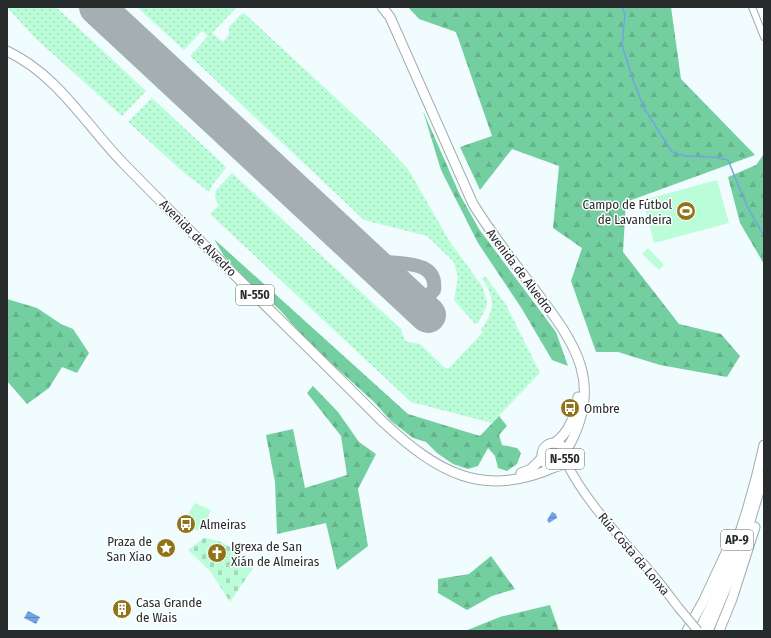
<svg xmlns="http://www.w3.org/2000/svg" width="771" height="638" viewBox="0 0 771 638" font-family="'Fira Sans Condensed',sans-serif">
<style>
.grass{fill:url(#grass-dots)}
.forest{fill:url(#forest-firs)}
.cemetery{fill:url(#cemetery-stones)}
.green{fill:#bcfdd9}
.water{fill:url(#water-rules)}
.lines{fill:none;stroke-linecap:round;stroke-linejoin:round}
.stream{stroke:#72a4e5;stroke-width:1.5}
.taxiway{stroke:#a5aeb0;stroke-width:14}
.runway{stroke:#a5aeb0;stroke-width:36}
.minor-casing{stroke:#a1acae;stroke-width:8}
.major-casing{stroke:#a1acae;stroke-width:10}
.highway-casing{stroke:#a1acae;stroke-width:11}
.minor{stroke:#fff;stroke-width:6}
.major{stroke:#fff;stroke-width:8}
.highway{stroke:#fff;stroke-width:9}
.major-bridge-casing{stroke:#a1acae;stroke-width:10;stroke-linecap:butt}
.major-bridge{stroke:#fff;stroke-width:8}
.labels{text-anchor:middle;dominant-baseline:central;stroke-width:3;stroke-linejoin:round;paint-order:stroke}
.shield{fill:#fff;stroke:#686b6b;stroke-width:1}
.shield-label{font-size:12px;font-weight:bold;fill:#272b2c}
.poi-label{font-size:13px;fill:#272b2c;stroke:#fff;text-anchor:start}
.street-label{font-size:13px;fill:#272b2c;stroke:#fff}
</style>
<defs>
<pattern id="grass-dots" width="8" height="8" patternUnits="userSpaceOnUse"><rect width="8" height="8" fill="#bcfdd9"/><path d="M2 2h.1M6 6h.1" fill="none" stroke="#a2d9ba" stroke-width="1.8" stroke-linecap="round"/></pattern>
<pattern id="forest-firs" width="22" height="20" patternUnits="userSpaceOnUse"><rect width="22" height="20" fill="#74cfa0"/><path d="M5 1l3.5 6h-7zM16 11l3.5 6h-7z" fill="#64b28a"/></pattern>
<pattern id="cemetery-stones" width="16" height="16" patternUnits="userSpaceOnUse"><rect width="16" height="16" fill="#bcfdd9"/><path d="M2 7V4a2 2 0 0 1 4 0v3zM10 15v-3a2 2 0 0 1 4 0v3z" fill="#a2d9ba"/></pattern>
<pattern id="water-rules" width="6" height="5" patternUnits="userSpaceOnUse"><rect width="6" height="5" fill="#72a4e5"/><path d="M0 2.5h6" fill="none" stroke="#5e86ba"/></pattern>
</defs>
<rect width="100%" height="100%" fill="#f0fcfe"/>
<g class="grass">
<path d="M7,7H56L146,91L122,116L35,38Z"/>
<path d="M137,7H237L212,33L223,42L229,34V27L241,14L244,13L380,139L408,169L450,242L482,286L487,301L486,308L478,323L475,324L454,300L458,277L454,262L427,236L364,220L190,56L208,36L202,31L184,50Z"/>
<path d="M152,98L224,165L226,168L213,184L209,192L182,171L128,122Z"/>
<path d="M232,173L401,329L405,341L420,344L445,368H449L483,332L481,329C495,313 495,295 482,279L485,276L505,303L540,373L492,423L411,402L210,214L219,205L215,198L216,190Z"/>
</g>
<g class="forest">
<path d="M408,7H671L681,79L755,155L626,202L623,252L679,324L721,334L740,356L727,377L660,365L618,352H596L571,281L582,248L553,228L559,166L512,149L480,190L460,147L492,136L456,32L419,19Z"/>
<path d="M423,111L460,195L479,229L556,332L568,366L552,360L522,309L478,243L441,170Z"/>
<path d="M764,154V264L740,223L728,177L756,165Z"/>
<path d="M214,239L408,414L480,436L499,416L507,426L499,435L502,445L517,448L521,453L517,464L507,471L498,468L495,456L488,448L478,466L468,469L453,464L437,453L426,442L413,438L391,421L374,402L308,342L280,310L249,283L224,256Z"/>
<path d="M7,299L37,308L61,324L73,329L89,353L77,373L62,367L49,388L27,404L7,381Z"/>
<path d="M313,386L338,412L359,442L376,454L358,489L368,546L337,570L326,523L277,534L275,482L266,435L293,429L305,488L347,475L341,436L307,393Z"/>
<path d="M491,556L515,589L492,596L467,610L438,593V579L469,574Z"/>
<path d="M550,605L559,631H465L500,617Z"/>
</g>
<path class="cemetery" d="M204,538C224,540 240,552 255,565L230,602L210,571L188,550Z"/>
<g class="green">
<path d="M717,180L729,223L654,243L643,200Z"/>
<path d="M648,248L664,265L659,270L642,254Z"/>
<circle cx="554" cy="455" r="8"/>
<path d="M195,503L211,510L206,523L198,531L182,523Z"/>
</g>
<g class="water">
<path d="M552,512L556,514L557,518L549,523L547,520Z"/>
<path d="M28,611L40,617L36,624L24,618Z"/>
</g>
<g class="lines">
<path class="stream" d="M622,7L625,14L622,45L633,80L644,108L672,152L686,156L713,157L728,160L747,206L764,236"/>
<path class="taxiway" d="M359,251C366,256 373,260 382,261C400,265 438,259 434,290L421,303L417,305"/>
<path class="runway" d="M97,7L428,315"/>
<g class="minor-casing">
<path id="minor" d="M752,7L764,37"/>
</g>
<g class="major-casing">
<path id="major" d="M565,460C584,499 613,529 641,561C654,575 666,591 678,607"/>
</g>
<g class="highway-casing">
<g id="highway">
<path d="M382,7L390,17L473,204C491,233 511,259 532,286C573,341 607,382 566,451"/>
<path d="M7,51C59,76 85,124 124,164C209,251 297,336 383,422C436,471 482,500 555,467"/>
<path d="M554,443C569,434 576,413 578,397"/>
<circle cx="554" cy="455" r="12"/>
<path d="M521,473L531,469L543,457"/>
<path d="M687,631L704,600L730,544"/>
<path d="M699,631C729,572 750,509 764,445"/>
<path d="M708,631L740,554L764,475"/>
<path d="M719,631L732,599L755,527"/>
</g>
</g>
<use href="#minor" class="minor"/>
<use href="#major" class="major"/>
<use href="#highway" class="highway"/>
<g class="major-bridge-casing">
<path id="major-bridge" d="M678,607L698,631"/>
</g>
<use href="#major-bridge" class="major-bridge"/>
</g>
<defs>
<g id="stadium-disc" transform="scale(1)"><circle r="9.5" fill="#927319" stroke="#fff"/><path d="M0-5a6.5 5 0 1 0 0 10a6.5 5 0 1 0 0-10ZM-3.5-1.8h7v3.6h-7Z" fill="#fff"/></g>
<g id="bus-disc" transform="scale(1)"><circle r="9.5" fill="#927319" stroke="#fff"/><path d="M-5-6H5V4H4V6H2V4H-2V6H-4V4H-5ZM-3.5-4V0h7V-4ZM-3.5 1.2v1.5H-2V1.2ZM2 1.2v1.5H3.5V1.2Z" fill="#fff"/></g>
<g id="sight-disc" transform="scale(1)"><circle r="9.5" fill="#927319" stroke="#fff"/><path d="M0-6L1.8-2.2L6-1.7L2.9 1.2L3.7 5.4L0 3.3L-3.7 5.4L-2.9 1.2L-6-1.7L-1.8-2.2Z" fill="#fff"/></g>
<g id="church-disc" transform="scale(1)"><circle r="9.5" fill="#927319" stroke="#fff"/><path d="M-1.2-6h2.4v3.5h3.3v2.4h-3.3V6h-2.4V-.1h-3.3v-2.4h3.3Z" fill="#fff"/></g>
<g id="building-disc" transform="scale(1)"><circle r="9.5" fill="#927319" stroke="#fff"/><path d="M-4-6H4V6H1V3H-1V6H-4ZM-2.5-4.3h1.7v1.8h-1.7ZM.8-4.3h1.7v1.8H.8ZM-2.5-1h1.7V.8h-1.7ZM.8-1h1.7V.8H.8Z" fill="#fff"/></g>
</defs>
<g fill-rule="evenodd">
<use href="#stadium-disc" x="686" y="211"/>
<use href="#bus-disc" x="570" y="408"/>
<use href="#bus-disc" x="186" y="524"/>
<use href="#sight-disc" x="166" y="548"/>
<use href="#church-disc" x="217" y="553"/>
<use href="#building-disc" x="122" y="609"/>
</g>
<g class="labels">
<g class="shield">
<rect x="236" y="285" width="38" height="20" rx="3"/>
<rect x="546" y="449" width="38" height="20" rx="3"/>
<rect x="721" y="530" width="32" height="20" rx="3"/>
</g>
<g class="shield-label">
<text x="255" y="295">N-550</text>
<text x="565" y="459">N-550</text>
<text x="737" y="540">AP-9</text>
</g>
<g class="poi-label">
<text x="672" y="204" text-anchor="end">Campo de Fútbol<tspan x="672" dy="15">de Lavandeira</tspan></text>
<text x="584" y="408">Ombre</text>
<text x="200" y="524">Almeiras</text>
<text x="152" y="541" text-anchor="end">Praza de<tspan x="152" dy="15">San Xiao</tspan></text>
<text x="231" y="546">Igrexa de San<tspan x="231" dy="15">Xián de Almeiras</tspan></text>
<text x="136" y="602">Casa Grande<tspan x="136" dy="15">de Wais</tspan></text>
</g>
<g class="street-label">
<text transform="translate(198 238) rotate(45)">Avenida de Alvedro</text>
<text transform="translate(520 271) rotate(53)">Avenida de Alvedro</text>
<text transform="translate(634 554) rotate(50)">Rúa Costa da Lonxa</text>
</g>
</g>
<rect width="771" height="638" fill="none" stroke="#272b2c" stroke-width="16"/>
</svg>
